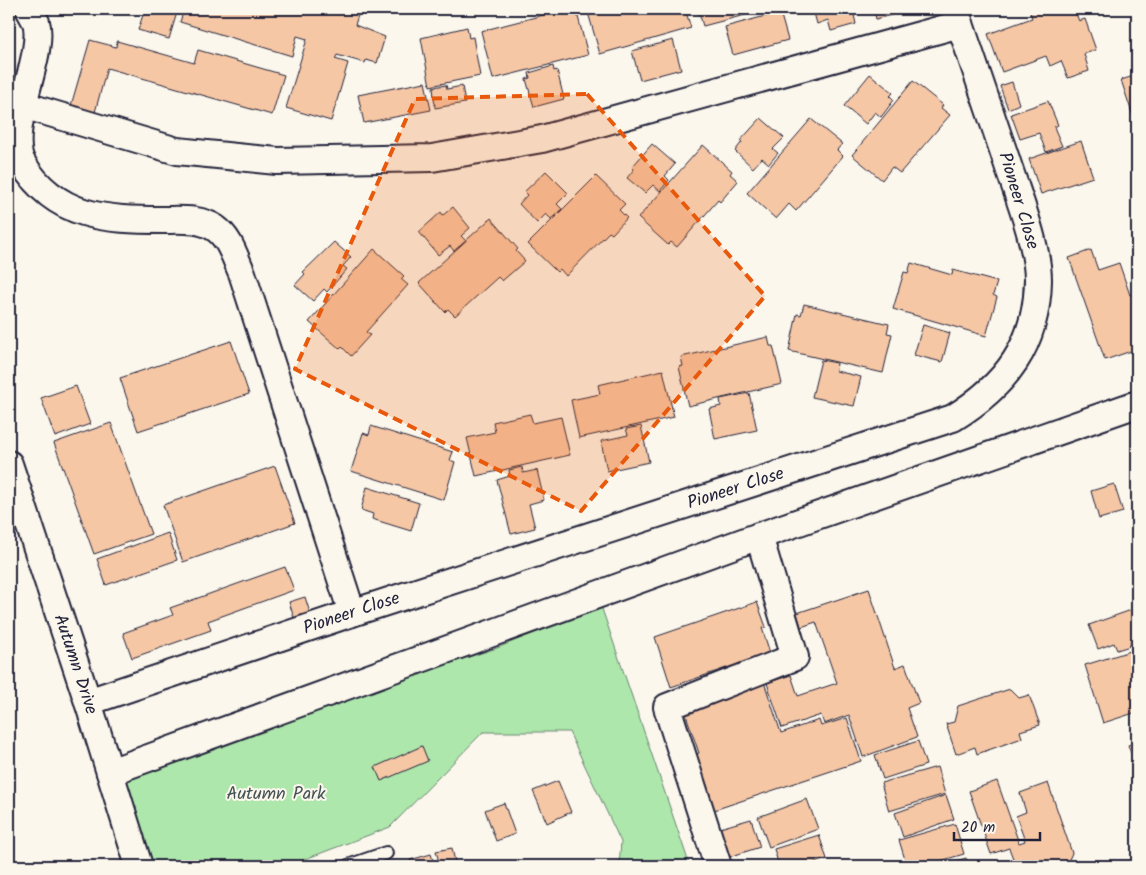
<svg xmlns="http://www.w3.org/2000/svg" width="1146" height="875" viewBox="0 0 1146 875" font-family="Kalam,sans-serif">
<style>
.green{fill:#aee7ab;stroke:#688473}
.building{fill:#f6c7a5;stroke:#22223b}
.lines{fill:none;stroke-linecap:round;stroke-linejoin:round}
.service-casing{stroke:#22223b;stroke-width:16}
.minor-casing{stroke:#22223b;stroke-width:30}
.service{stroke:#fbf7ec;stroke-width:12}
.minor{stroke:#fbf7ec;stroke-width:26}
.marked{fill:#e8590c;fill-opacity:0.2;stroke:#e8590c;stroke-width:4;stroke-dasharray:10 6;stroke-linejoin:round}
.labels{text-anchor:middle;dominant-baseline:central;stroke-width:4;stroke-linejoin:round;paint-order:stroke}
.street-label{font-size:18px;fill:#22223b;stroke:#fbf7ec}
.park-label{font-size:18px;fill:#455357;stroke:#fbf7ec}
</style>
<rect width="100%" height="100%" fill="#fbf7ec"/>
<filter id="ink" filterUnits="userSpaceOnUse"><feTurbulence type="fractalNoise" baseFrequency=".02" numOctaves="2"/><feDisplacementMap in="SourceGraphic" scale="10" xChannelSelector="R" yChannelSelector="G"/><feConvolveMatrix kernelMatrix="1 2 1 2 8 2 1 2 1" color-interpolation-filters="sRGB"/></filter>
<g filter="url(#ink)">
<path class="green" d="M601,606L690,866H619L621,842L569,732H483L390,827L287,866H150L110,772L497,648Z"/>
<g class="building">
<path d="M145,9H178L169,39L138,30Z"/>
<path d="M184,9H349L359,12L355,25L385,37L377,63L366,60L365,63L337,55L335,59L348,63L331,121L286,108L307,39L297,36L292,56L180,22Z"/>
<path d="M567,9H576L588,55L493,79L481,31Z"/>
<path d="M587,9H685L691,28L600,54Z"/>
<path d="M698,9H768L703,26Z"/>
<path d="M813,9H898L899,13L876,19L874,10L854,15L856,24L831,31L828,20L817,24Z"/>
<path d="M1029,9H1074L1079,21L1085,19L1096,50L1084,54L1089,71L1068,78L1061,61L1050,66L1046,56L1002,72L988,34L1032,18Z"/>
<path d="M780,12L788,40L733,55L725,27Z"/>
<path d="M467,27L469,38L473,37L480,76L430,86L421,38Z"/>
<path d="M90,40L116,47L117,41L194,63L198,50L284,75L272,115L107,68L94,116L70,109Z"/>
<path d="M673,40L681,69L640,80L632,51Z"/>
<path d="M553,66L554,71L557,70L564,99L534,107L526,79L530,78L529,73Z"/>
<path d="M870,74L893,93L890,96L894,100L881,117L875,112L866,124L844,106Z"/>
<path d="M1137,75V128L1121,80Z"/>
<path d="M913,81L943,105L941,108L950,115L900,173L892,167L882,180L852,155Z"/>
<path d="M425,82L431,110L364,123L358,95Z"/>
<path d="M1012,82L1019,104L1008,109L1000,86Z"/>
<path d="M446,85L447,89L462,86L465,103L435,108L433,87Z"/>
<path d="M1048,101L1058,125L1054,127L1062,146L1046,152L1039,133L1020,139L1011,114Z"/>
<path d="M761,118L784,138L773,149L778,153L769,164L762,158L753,168L735,151L742,142L740,141Z"/>
<path d="M811,119L842,144L837,150L843,156L796,211L789,204L776,219L747,193Z"/>
<path d="M1081,141L1093,177L1041,194L1029,159Z"/>
<path d="M652,144L675,164L665,176L669,180L660,191L653,185L645,193L627,178L634,169L632,167Z"/>
<path d="M703,145L732,171L730,174L738,181L720,202L718,200L677,247L671,242L668,245L638,218Z"/>
<path d="M546,171L568,193L557,204L562,209L551,219L546,214L537,223L519,204L527,195L524,192Z"/>
<path d="M596,176L625,204L619,210L627,218L612,234L609,232L566,276L560,269L557,272L528,244Z"/>
<path d="M453,207L470,228L461,236L466,241L454,251L450,246L438,255L419,232L441,212L443,215Z"/>
<path d="M491,218L518,249L516,251L525,261L502,281L498,277L455,316L448,309L445,312L419,283Z"/>
<path d="M334,242L351,257L343,266L347,269L327,292L324,289L313,301L295,285L305,274L303,272Z"/>
<path d="M374,249L404,276L401,279L408,285L366,332L370,335L351,356L342,347L340,349L309,322Z"/>
<path d="M1091,250L1098,270L1119,263L1130,295L1137,293V349L1105,360L1069,258Z"/>
<path d="M911,263L952,275L953,270L997,282L993,295L997,297L986,336L893,309L904,272L908,273Z"/>
<path d="M804,304L889,324L887,333L892,334L883,373L789,351L797,314L801,315Z"/>
<path d="M923,325L950,333L942,362L914,355Z"/>
<path d="M768,337L770,346H773L782,384L688,406L679,367L683,366L681,357Z"/>
<path d="M231,341L249,394L138,431L120,378Z"/>
<path d="M821,360L837,363L836,371L861,377L854,406L812,397Z"/>
<path d="M663,370L674,417L579,438L571,400L600,394L598,385Z"/>
<path d="M76,386L90,424L55,437L41,398Z"/>
<path d="M749,393L757,430L715,439L709,409L721,406L720,399Z"/>
<path d="M530,414L533,423L561,417L570,455L476,476L467,438L495,432L493,422Z"/>
<path d="M111,423L151,534L94,554L54,443Z"/>
<path d="M371,426L453,452L450,460L455,462L444,500L351,471L363,433L369,435Z"/>
<path d="M641,426L649,462L607,471L601,441L628,435L626,429Z"/>
<path d="M275,466L295,523L183,562L163,505Z"/>
<path d="M522,467L523,473L537,470L544,500L529,504L535,528L511,534L497,480L510,476L509,470Z"/>
<path d="M1114,484L1123,512L1099,519L1091,491Z"/>
<path d="M367,487L419,503L411,531L372,519L373,514L361,510Z"/>
<path d="M168,533L177,560L106,585L97,559Z"/>
<path d="M285,567L294,590L208,621L211,630L132,658L123,633L173,615L170,608Z"/>
<path d="M869,589L895,668L905,664L919,703L907,708L917,737L863,757L849,715L824,724L821,715L782,728L767,683L791,675L798,696L837,683L816,622L801,627L797,613Z"/>
<path d="M305,597L311,616L295,621L289,602Z"/>
<path d="M757,602L766,627L762,628L770,653L671,687L655,637Z"/>
<path d="M1137,608V637L1131,640L1130,646L1117,650L1114,643L1098,649L1089,625Z"/>
<path d="M1137,649V712L1103,723L1085,665Z"/>
<path d="M764,682L781,733L819,720L821,726L847,718L861,761L708,812L693,755L699,753L685,712Z"/>
<path d="M1010,689L1019,698L1029,695L1040,725L1020,731L1022,738L977,754L975,747L956,754L946,724L954,722L958,706Z"/>
<path d="M918,741L926,765L883,779L875,755Z"/>
<path d="M1137,742V766L1136,767L1128,745Z"/>
<path d="M422,746L428,761L381,781L375,767Z"/>
<path d="M937,767L945,794L889,811L881,783Z"/>
<path d="M558,781L571,812L547,823L533,791Z"/>
<path d="M997,781L1019,843L1025,841L1016,816L1026,812L1020,793L1048,783L1072,853L1066,866H1012L1014,861L1009,848L991,854L969,791Z"/>
<path d="M946,795L954,819L903,837L895,813Z"/>
<path d="M807,799L818,829L769,847L758,817Z"/>
<path d="M504,803L515,834L496,841L485,810Z"/>
<path d="M751,819L760,847L729,857L720,828Z"/>
<path d="M955,824L964,854L923,866H907L899,840Z"/>
<path d="M819,835L827,859L804,866H779L774,849Z"/>
<path d="M452,848L455,862L440,866L436,851Z"/>
<path d="M431,854L435,866H412L410,860Z"/>
<path d="M966,858L969,866H939Z"/>
</g>
<g class="lines">
<g class="service-casing">
<path id="service" d="M348,866L386,853"/>
</g>
<g class="minor-casing">
<g id="minor">
<path d="M29,9C31,13 34,18 36,22C46,55 3,133 23,164C56,218 107,220 163,220C181,220 200,218 215,228C230,238 235,258 242,273L352,613"/>
<path d="M23,105L177,151L277,161L432,158L542,139L960,24"/>
<path id="s1" d="M9,464L88,702L139,866"/>
<path id="s2" d="M88,702L352,613L953,418C1006,385 1037,345 1038,280C1038,244 1016,191 1005,156C988,107 972,58 955,9"/>
<path d="M110,772L759,536L1137,404"/>
<path d="M718,866L667,707L795,657L759,536"/>
</g>
</g>
<use href="#service" class="service"/>
<use href="#minor" class="minor"/>
</g>
</g>
<path class="marked" d="M587,94L765,296L581,511L295,369L415,99Z"/>
<g class="labels">
<g class="street-label">
<text transform="translate(1018 201) rotate(73)">Pioneer Close</text>
<text stroke="none"><textPath href="#s2" startOffset="682">Pioneer Close</textPath></text>
<text stroke="none"><textPath href="#s2" startOffset="278">Pioneer Close</textPath></text>
<text stroke="none"><textPath href="#s1" startOffset="211">Autumn Drive</textPath></text>
</g>
<g class="park-label">
<text x="276" y="794">Autumn Park</text>
</g>
</g>
<rect width="1146" height="875" fill="none" stroke="#fbf7ec" stroke-width="30"/>
<rect x="15" y="15" width="1116" height="845" fill="none" stroke="#22223b" stroke-width="2" filter="url(#ink)"/>
<path d="M954 832v8h86v-8" fill="none" stroke="#22223b" stroke-width="2.5"/>
<text x="961" y="832" font-size="15" fill="#22223b" stroke="#fbf7ec" stroke-width="4" paint-order="stroke">20 m</text>
</svg>
